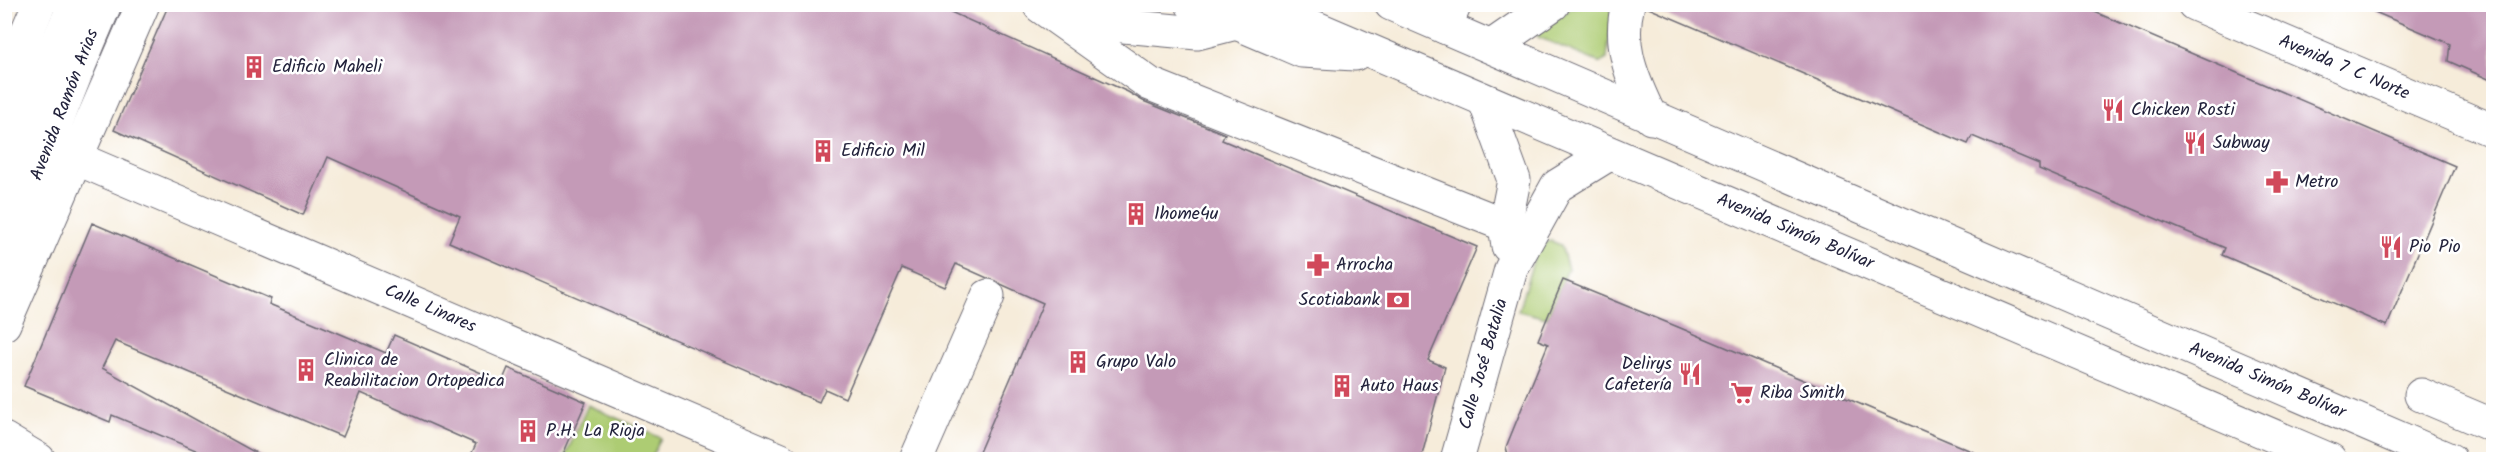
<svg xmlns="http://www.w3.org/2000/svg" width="2498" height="464" viewBox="0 0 2498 464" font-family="Kalam,sans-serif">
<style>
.green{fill:#adcc73;stroke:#687757;stroke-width:1.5}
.building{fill:#c49ab7}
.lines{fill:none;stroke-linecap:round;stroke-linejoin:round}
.minor-casing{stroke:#6c6973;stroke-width:35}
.major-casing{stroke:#6c6973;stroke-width:35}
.minor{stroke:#fff;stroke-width:33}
.major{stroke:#fff;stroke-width:33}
.labels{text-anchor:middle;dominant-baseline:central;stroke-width:5;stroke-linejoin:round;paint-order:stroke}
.poi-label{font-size:18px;fill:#22223b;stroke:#fff;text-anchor:start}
.street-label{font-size:18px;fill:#22223b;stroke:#fff}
</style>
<rect width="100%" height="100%" fill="#fff"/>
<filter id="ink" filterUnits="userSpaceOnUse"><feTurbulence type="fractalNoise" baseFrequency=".0167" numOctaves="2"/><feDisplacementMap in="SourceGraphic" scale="12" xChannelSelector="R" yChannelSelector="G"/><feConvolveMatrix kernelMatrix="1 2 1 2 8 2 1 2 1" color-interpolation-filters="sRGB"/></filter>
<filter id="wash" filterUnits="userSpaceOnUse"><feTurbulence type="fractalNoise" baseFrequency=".008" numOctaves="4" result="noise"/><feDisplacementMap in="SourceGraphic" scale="24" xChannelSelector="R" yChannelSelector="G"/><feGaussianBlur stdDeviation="1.35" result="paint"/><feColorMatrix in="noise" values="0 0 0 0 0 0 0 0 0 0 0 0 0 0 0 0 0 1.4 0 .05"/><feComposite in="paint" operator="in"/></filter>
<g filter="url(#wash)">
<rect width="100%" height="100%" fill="#f6ecda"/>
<g class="green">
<path d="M1576,5H1612L1607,59L1600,63L1538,37L1537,32Z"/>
<path d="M1551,241L1561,245L1568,269L1547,318L1518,311L1535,255L1543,243Z"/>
<path d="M588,405L661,438L651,459H564Z"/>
</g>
<g id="blocks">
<g class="building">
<path d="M169,4H933L1128,92L1143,101L1225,134L1222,140L1477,247L1428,360L1445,367L1421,459H976L1043,303L956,264L945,287L902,268L845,398L825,389L819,402L449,242L460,216L328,157L303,215L114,130Z"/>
<path d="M1646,4H2076L2455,166L2387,326L2222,255L2225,248L2039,169V164L1972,136L1968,144L1646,7Z"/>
<path d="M2356,4H2493V81L2448,61L2450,44Z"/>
<path d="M92,223L271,299L269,304L386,353L394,335L502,382L508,368L586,402L561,459H469L476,444L361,393L343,437L115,341L102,368L267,459H217L112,415L110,422L24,386Z"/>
<path d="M1563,280L1678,327L1990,459H1509L1506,447L1548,344L1538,340Z"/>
</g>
</g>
</g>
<g filter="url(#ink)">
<use href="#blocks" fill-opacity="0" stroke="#6c6973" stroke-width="1.5"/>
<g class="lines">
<g class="minor-casing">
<g id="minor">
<path d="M1628,4C1617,46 1633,81 1651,118"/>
<path d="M2194,4L2494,131"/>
<path d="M1040,6L1150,84L1505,225"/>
<path d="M1061,12L1113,25L1197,33L1236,23"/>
<path d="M1445,27L1455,4"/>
<path d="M1492,46L1553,4"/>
<path d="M1485,101L1514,180L1505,225L1508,246"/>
<path d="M78,159L781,460"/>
<path d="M2421,395L2494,426"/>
<path d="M4,439L39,460"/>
<path d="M916,460L988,296"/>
<path d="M1457,460L1511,269L1557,186L1609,154"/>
</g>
</g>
<g class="major-casing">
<g id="major">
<path d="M1192,4L1302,51L1355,54"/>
<path d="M1260,4L2330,460"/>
<path d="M1391,4L2450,460"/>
<path d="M4,97L22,44L39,4"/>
<path d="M4,185L46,69L75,4"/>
<path d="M4,274C31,182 67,92 105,4"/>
<path d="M4,324L143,4"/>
</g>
</g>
<use href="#minor" class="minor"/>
<use href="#major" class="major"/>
</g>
</g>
<defs>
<g id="building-bare" transform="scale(1.8)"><path d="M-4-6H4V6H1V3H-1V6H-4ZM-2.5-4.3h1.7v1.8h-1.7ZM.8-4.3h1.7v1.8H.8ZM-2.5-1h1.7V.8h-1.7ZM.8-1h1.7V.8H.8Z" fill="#d1495b" stroke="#fff" stroke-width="2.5" paint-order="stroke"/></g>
<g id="restaurant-bare" transform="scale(1.8)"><path d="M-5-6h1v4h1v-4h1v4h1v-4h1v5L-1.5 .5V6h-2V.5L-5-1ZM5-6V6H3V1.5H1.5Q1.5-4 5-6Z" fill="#d1495b" stroke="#fff" stroke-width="2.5" paint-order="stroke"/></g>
<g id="pharmacy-bare" transform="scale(1.8)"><path d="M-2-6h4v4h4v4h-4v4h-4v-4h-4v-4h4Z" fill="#d1495b" stroke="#fff" stroke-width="2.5" paint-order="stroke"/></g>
<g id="bank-bare" transform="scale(1.8)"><path d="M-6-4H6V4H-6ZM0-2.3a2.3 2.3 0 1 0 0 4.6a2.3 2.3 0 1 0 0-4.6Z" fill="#d1495b" stroke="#fff" stroke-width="2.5" paint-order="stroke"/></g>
<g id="supermarket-bare" transform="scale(1.8)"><path d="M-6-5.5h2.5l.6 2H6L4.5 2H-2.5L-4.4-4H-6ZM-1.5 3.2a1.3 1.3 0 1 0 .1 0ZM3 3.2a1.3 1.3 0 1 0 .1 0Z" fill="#d1495b" stroke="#fff" stroke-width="2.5" paint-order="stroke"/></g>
</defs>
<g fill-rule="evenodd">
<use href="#building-bare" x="254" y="67"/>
<use href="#restaurant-bare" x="2113" y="110"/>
<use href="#restaurant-bare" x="2195" y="143"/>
<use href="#building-bare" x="823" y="151"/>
<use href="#pharmacy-bare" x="2277" y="182"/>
<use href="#building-bare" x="1136" y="214"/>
<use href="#restaurant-bare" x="2391" y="247"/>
<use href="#pharmacy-bare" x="1318" y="265"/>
<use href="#bank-bare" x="1398" y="300"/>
<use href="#building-bare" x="1078" y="362"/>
<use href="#building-bare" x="306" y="370"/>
<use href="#restaurant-bare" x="1690" y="374"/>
<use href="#building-bare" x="1342" y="386"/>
<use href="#supermarket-bare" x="1742" y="393"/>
<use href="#building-bare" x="528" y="431"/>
</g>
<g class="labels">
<g class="poi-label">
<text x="272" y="67">Edificio Maheli</text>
<text x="2131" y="110">Chicken Rosti</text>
<text x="2213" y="143">Subway</text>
<text x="841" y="151">Edificio Mil</text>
<text x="2295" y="182">Metro</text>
<text x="1154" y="214">1home4u</text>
<text x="2409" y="247">Pio Pio</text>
<text x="1336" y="265">Arrocha</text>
<text x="1380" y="300" text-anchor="end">Scotiabank</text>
<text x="324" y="360">Clinica de<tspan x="324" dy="21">Reabilitacion Ortopedica</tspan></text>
<text x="1096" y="362">Grupo Valo</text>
<text x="1672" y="364" text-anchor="end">Delirys<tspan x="1672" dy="21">Cafetería</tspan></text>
<text x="1360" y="386">Auto Haus</text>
<text x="1760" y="393">Riba Smith</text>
<text x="546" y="431">P.H. La Rioja</text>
</g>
<g class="street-label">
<text transform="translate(2344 68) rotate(23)">Avenida 7 C Norte</text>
<text transform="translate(65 105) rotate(-69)">Avenida Ramón Arias</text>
<text transform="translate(1795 232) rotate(23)">Avenida Simón Bolívar</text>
<text transform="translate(430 309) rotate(23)">Calle Linares</text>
<text transform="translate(1484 364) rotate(-74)">Calle José Batalia</text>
<text transform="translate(2267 381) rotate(23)">Avenida Simón Bolívar</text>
</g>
</g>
<rect width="2498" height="464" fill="none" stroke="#fff" stroke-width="24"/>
</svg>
